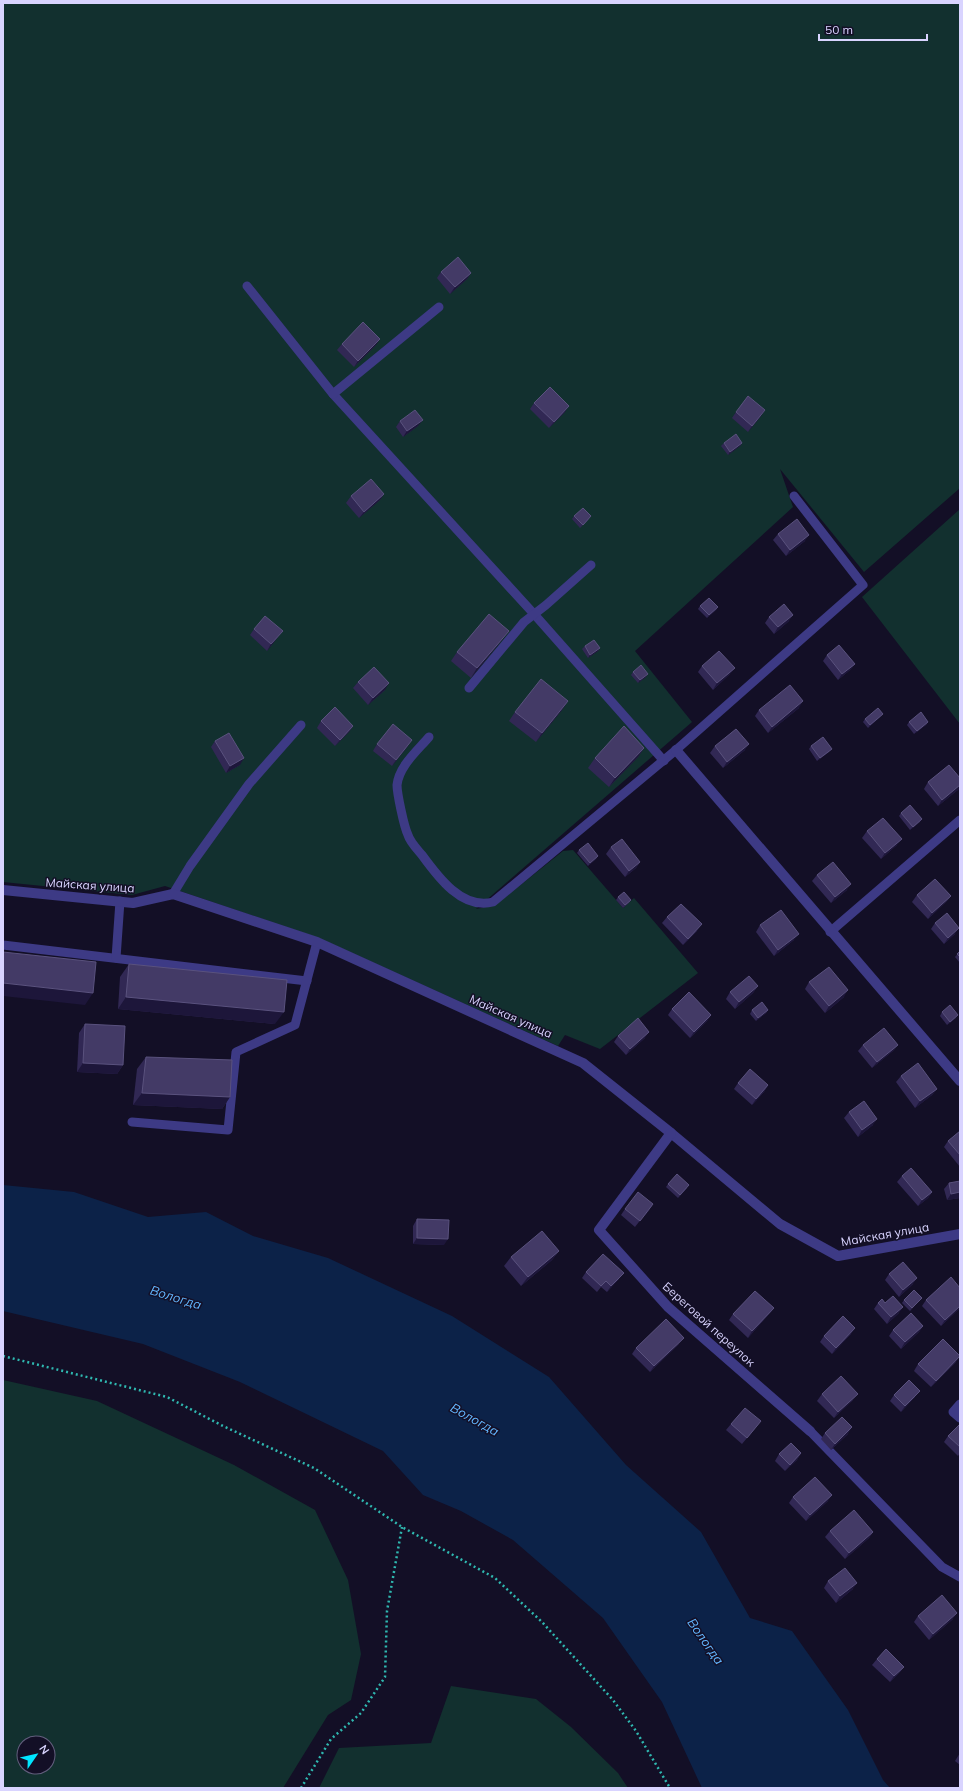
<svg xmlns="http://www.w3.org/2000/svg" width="963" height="1791" viewBox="0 0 963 1791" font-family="Mulish,sans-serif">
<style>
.green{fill:#12302f;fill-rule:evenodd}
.water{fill:#0c2248}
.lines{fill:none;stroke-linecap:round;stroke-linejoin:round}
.path{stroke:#2fb8b0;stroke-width:2.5;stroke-dasharray:2 3;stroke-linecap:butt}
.lane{stroke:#3d3a85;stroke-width:9}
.street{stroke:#3d3a85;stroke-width:10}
.wall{fill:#312854}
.shaded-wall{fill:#1d163a}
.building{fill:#433a66;stroke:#5a527e}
.labels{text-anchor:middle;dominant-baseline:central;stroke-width:3;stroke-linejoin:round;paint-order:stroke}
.street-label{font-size:12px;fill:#d9d4ff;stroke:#130f26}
.water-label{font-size:13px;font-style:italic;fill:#62b6ff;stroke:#130f26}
</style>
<rect width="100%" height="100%" fill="#130f26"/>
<g class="green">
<path d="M3,3H960V488L864,572L780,469L793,507L635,651L692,722L476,909L495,905L503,899L563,851L573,850L623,908L634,898L698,973L600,1049L565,1035L558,1046L319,938L165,886L132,895L3,882Z"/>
<path d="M960,509V724L862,597Z"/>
<path d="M3,1380L97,1401L234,1465L315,1510L348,1580L361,1654L351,1700L328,1715L283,1788H3ZM24,1743H48V1767H24Z"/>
<path d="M451,1686L536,1699L571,1727L618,1773L628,1788H319L339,1748L431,1743Z"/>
</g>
<path class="water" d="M3,1185L74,1192L148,1217L206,1212L253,1236L328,1258L452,1316L549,1377L626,1465L701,1532L750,1618L792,1631L848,1710L883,1780L890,1788H702L662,1702L603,1618L513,1540L461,1511L423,1495L383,1451L240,1382L143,1344L3,1311Z"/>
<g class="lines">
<g class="path">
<path d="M3,1356L167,1397L223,1426L314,1468L402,1527L495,1578L542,1622L613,1700L636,1731L670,1788"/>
<path d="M301,1788L331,1739L361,1713L385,1677L387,1611L402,1527"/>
</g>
<g class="lane">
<path d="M247,286L333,394L534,614L664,761"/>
<path d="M333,394L439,307"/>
<path d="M469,688L524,622L546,605L591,565"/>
<path d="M429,737C418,750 399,766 397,785C397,793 404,827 408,835C410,842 417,849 422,855C438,877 462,910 493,902L676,750L863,585L794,496"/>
<path d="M173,894L190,866L249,784L301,725"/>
<path d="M830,932L960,820"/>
<path d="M3,945L307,981"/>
<path d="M116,958L120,901"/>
<path d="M132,1122L228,1130L236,1052L295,1025L317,942"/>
<path d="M960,1404L953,1412L960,1418"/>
<path d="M810,1431L942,1567L960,1577"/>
</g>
<g class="street">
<path d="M676,750L960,1081"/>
<path d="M3,890L133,903L173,894L317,942L583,1063L671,1133L780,1224L838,1256L960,1234"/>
<path d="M671,1133L599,1230L668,1307L810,1431"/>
</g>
</g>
<g class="wall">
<path d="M441,272L471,273L467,279L450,294L437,278Z"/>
<path d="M342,344L376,345L354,367L337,350Z"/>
<path d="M534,403L565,412L549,428L530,409Z"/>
<path d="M736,412L761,416L748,432L732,418Z"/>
<path d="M400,421L418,426L403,437L396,427Z"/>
<path d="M724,443H742L740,446L728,455L721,446Z"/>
<path d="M384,494L380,500L359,518L346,503L351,496Z"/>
<path d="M574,516L589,519L580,528L572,519Z"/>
<path d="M778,534L805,541L786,556L773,540Z"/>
<path d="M700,606L718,607L716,610L707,618L698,609Z"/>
<path d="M769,617L789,621L774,634L765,623Z"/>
<path d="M254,629L278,637L267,651L250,635Z"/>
<path d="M502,640L471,678L451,661L457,652Z"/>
<path d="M585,646L600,648L598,651L588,658L582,649Z"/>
<path d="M827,655L855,664L850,670L838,680L823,661Z"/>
<path d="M702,666L730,674L713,690L698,672Z"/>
<path d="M633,672L646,677L638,683L631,675Z"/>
<path d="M358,682L385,690L368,705L353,688Z"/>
<path d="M568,701L562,710L536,742L509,721L515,712Z"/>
<path d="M799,708L768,733L755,716L759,710Z"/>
<path d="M880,717L868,728L863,722L865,719Z"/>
<path d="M321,721L353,726L349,732L335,746L317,728Z"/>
<path d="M909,722H928L926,725L914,734L907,725Z"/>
<path d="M215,741L240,765L226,773L211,747Z"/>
<path d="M377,744L408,746L392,766L373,751Z"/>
<path d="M715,746L745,750L723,768L710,753Z"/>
<path d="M811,746L829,752L817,761L809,749Z"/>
<path d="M644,748L638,757L609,787L588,768L595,758Z"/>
<path d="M960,778V788L959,789L938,806L924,789L928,782Z"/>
<path d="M901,813L920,822L910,830L899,816Z"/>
<path d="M867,831L897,845L881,859L862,838Z"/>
<path d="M611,847L640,862L636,868L625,877L606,854Z"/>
<path d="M579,850L598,856L596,859L588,866L577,853Z"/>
<path d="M817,875L847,890L831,903L812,881Z"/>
<path d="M917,895L951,896L946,902L928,919L912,902Z"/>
<path d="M618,897L631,900L629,903L623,908L616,900Z"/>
<path d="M667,917L697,931L683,945L662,923Z"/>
<path d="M935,923L955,934L944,944L931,929Z"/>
<path d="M760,925L794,940L774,956L756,932Z"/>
<path d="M960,951V963L955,957Z"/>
<path d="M129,964L275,1024L118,1009L120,977Z"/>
<path d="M809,982L844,997L825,1013L805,989Z"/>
<path d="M758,986L753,993L735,1009L726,999L730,992Z"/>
<path d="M672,1009L711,1015L707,1021L690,1038L668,1015Z"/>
<path d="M752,1010H768L766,1013L756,1021L750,1014Z"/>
<path d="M942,1012L956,1018L947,1025L940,1016Z"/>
<path d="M85,1024L123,1065L117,1074L77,1072L79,1033Z"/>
<path d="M618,1036L645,1038L626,1055L614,1042Z"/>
<path d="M863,1045H898L893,1051L872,1068L858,1051Z"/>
<path d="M146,1057L230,1097L222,1109L133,1105L137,1069Z"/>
<path d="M901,1076L937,1089L932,1095L915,1108L896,1082Z"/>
<path d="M738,1083L768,1085L764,1092L752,1105L734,1089Z"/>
<path d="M849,1112L873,1125L858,1137L844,1118Z"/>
<path d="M960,1131V1167L944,1147L948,1141Z"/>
<path d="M902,1176L932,1192L928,1198L918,1206L897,1182Z"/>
<path d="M949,1183L960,1198L947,1200L944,1189Z"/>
<path d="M668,1184L687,1188L678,1198L666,1187Z"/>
<path d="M653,1204L635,1227L621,1215L625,1209Z"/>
<path d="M417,1219L444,1245L413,1244V1226Z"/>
<path d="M559,1251L552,1260L521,1286L504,1266L511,1257Z"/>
<path d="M586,1272L619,1279L607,1292L601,1287L597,1292L582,1278Z"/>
<path d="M889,1274L913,1284L899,1297L885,1280Z"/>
<path d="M922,1298L919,1301L910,1311L902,1303L904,1300Z"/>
<path d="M926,1300L960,1308L941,1326L922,1306Z"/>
<path d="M878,1303H885L899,1313L887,1324L874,1309Z"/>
<path d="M774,1308L769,1314L748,1338L729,1320L733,1314Z"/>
<path d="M923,1326L919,1332L901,1349L889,1336L893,1330Z"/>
<path d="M851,1334L832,1354L820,1342L824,1336Z"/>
<path d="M679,1344L650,1372L632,1354L636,1348Z"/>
<path d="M956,1362L931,1387L914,1371L918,1364Z"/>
<path d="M822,1394L853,1400L834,1418L817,1401Z"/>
<path d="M894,1395L915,1397L901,1412L890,1401Z"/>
<path d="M761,1421L756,1427L742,1444L726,1430L731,1424Z"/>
<path d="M960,1425V1453L958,1456L944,1442L948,1436Z"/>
<path d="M825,1433L848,1434L831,1450L821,1439Z"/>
<path d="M801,1453L797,1460L785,1471L775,1461L779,1454Z"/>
<path d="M793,1497L828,1501L806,1521L789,1503Z"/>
<path d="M830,1531L873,1532L869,1538L845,1559L825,1537Z"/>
<path d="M828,1581L853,1589L836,1603L824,1588Z"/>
<path d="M918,1616L953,1619L929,1640L914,1622Z"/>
<path d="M877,1659L904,1667L899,1673L890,1682L872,1665Z"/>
<path d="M960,1753V1765L955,1761Z"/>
</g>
<g class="shaded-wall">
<path d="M471,273L467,279L450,294L455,287Z"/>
<path d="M380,339L376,345L354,367L358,361Z"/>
<path d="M569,406L565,412L549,428L554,422Z"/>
<path d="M765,410L761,416L748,432L752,426Z"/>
<path d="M423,420L418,426L403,437L407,431Z"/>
<path d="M742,443L740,446L728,455L730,452Z"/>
<path d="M384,494L380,500L359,518L364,512Z"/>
<path d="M809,535L805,541L786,556L790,550Z"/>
<path d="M718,607L716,610L707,618L709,615Z"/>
<path d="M793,615L789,621L774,634L778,627Z"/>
<path d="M283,631L278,637L267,651L271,644Z"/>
<path d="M509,631L502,640L471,678L477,668Z"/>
<path d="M600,648L598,651L588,658L590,655Z"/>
<path d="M855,664L850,670L838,680L842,674Z"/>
<path d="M735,668L730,674L713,690L717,683Z"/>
<path d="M648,674L646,677L638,683L640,680Z"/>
<path d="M389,683L385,690L368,705L373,698Z"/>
<path d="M568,701L562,710L536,742L542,733Z"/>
<path d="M803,701L799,708L768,733L772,727Z"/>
<path d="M883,714L880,717L868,728L870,725Z"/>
<path d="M928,722L926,725L914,734L917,731Z"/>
<path d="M353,726L349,732L335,746L340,740Z"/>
<path d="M412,740L408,746L392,766L396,760Z"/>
<path d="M749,744L745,750L723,768L727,762Z"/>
<path d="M644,748L638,757L609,787L615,778Z"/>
<path d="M832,749L829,752L817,761L820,758Z"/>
<path d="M244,758L240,765L226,773L230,766Z"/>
<path d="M960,785L959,789L938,806L942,800Z"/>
<path d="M922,819L920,822L910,830L913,827Z"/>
<path d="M902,839L897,845L881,859L885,853Z"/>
<path d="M598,856L596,859L588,866L590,863Z"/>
<path d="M640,862L636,868L625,877L629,871Z"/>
<path d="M851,884L847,890L831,903L835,897Z"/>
<path d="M951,896L946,902L928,919L932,913Z"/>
<path d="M702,924L697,931L683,945L688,939Z"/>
<path d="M959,928L955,934L944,944L948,938Z"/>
<path d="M799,934L794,940L774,956L778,950Z"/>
<path d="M3,983L93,993L85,1005L3,996Z"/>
<path d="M758,986L753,993L735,1009L739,1002Z"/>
<path d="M848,990L844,997L825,1013L829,1006Z"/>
<path d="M126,997L284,1012L275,1024L118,1009Z"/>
<path d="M768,1010L766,1013L756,1021L758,1018Z"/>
<path d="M711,1015L707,1021L690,1038L694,1032Z"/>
<path d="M958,1015L956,1018L947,1025L950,1022Z"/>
<path d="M649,1032L645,1038L626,1055L630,1049Z"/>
<path d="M898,1045L893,1051L872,1068L877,1062Z"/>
<path d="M83,1063L123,1065L117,1074L77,1072Z"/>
<path d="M768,1085L764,1092L752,1105L756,1099Z"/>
<path d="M937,1089L932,1095L915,1108L920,1101Z"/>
<path d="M142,1093L230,1097L222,1109L133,1105Z"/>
<path d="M877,1119L873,1125L858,1137L862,1130Z"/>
<path d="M932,1192L928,1198L918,1206L922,1200Z"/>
<path d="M960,1192V1198L947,1200L951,1194Z"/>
<path d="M653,1204L649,1211L635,1227L640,1221Z"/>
<path d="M417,1238L448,1239L444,1245L413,1244Z"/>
<path d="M559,1251L552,1260L521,1286L528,1277Z"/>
<path d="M624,1273L619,1279L607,1292L611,1286Z"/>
<path d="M917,1278L913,1284L899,1297L903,1290Z"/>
<path d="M960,1306V1308L941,1326L945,1320Z"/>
<path d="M903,1307L899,1313L887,1324L891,1317Z"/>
<path d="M774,1308L769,1314L748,1338L752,1331Z"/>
<path d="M923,1326L919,1332L901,1349L905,1342Z"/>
<path d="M855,1328L851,1334L832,1354L836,1348Z"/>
<path d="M684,1338L679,1344L650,1372L654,1366Z"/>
<path d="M960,1356L956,1362L931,1387L936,1381Z"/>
<path d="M920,1391L915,1397L901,1412L905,1406Z"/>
<path d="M858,1394L853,1400L834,1418L838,1412Z"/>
<path d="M852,1427L848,1434L831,1450L835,1444Z"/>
<path d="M801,1453L797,1460L785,1471L790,1465Z"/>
<path d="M832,1495L828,1501L806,1521L810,1515Z"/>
<path d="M873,1532L869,1538L845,1559L849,1553Z"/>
<path d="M857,1583L853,1589L836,1603L840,1596Z"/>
<path d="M957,1613L953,1619L929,1640L933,1634Z"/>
<path d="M904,1667L899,1673L890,1682L894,1676Z"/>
</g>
<g class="building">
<path d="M458,257L471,273L455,287L441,272Z"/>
<path d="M363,322L380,339L358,361L342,344Z"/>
<path d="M550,387L569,406L554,422L534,403Z"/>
<path d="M748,396L765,410L752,426L736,412Z"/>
<path d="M415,410L423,420L407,431L400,421Z"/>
<path d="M736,434L742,443L730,452L724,443Z"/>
<path d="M371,479L384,494L364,512L351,496Z"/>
<path d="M583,508L591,516L583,525L574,516Z"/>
<path d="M797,519L809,535L790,550L778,534Z"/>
<path d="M709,598L718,607L709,615L700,606Z"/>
<path d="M784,604L793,615L778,627L769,617Z"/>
<path d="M489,614L509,631L477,668L457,652Z"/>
<path d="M265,616L283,631L271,644L254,629Z"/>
<path d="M594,640L600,648L590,655L585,646Z"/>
<path d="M839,645L855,664L842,674L827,655Z"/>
<path d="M719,651L735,668L717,683L702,666Z"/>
<path d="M641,665L648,674L640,680L633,672Z"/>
<path d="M374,667L389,683L373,698L358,682Z"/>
<path d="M541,679L568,701L542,733L515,712Z"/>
<path d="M790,685L803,701L772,727L759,710Z"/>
<path d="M335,707L353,726L340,740L321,721Z"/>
<path d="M878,708L883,714L870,725L865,719Z"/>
<path d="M921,712L928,722L917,731L909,722Z"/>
<path d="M393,724L412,740L396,760L377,744Z"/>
<path d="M624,726L644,748L615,778L595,758Z"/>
<path d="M736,729L749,744L727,762L715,746Z"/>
<path d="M229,733L244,758L230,766L215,741Z"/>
<path d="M823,737L832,749L820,758L811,746Z"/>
<path d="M949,765L960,778V785L942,800L928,782Z"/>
<path d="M910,805L922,819L913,827L901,813Z"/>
<path d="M883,818L902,839L885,853L867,831Z"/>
<path d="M622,839L640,862L629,871L611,847Z"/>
<path d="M588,843L598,856L590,863L579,850Z"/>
<path d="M833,862L851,884L835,897L817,875Z"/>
<path d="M935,879L951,896L932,913L917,895Z"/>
<path d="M624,892L631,900L625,905L618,897Z"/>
<path d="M681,904L702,924L688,939L667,917Z"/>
<path d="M781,910L799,934L778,950L760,925Z"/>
<path d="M947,913L959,928L948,938L935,923Z"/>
<path d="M960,951V957L957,954Z"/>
<path d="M3,952L96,962L93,993L3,983Z"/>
<path d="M129,964L287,980L284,1012L126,997Z"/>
<path d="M829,967L848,990L829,1006L809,982Z"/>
<path d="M749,976L758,986L739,1002L730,992Z"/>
<path d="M689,992L711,1015L694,1032L672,1009Z"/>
<path d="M762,1002L768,1010L758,1018L752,1010Z"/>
<path d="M950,1005L958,1015L950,1022L942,1012Z"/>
<path d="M638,1018L649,1032L630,1049L618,1036Z"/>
<path d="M85,1024L125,1026L123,1065L83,1063Z"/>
<path d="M884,1028L898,1045L877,1062L863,1045Z"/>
<path d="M146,1057L232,1060L230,1097L142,1093Z"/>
<path d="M918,1063L937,1089L920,1101L901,1076Z"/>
<path d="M750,1069L768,1085L756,1099L738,1083Z"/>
<path d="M864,1101L877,1119L862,1130L849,1112Z"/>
<path d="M960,1131V1155L948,1141Z"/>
<path d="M911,1168L932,1192L922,1200L902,1176Z"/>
<path d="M677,1174L689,1185L680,1195L668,1184Z"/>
<path d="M960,1181V1192L951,1194L949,1183Z"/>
<path d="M638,1192L653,1204L640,1221L625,1209Z"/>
<path d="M417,1219L449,1220L448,1239L417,1238Z"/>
<path d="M542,1231L559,1251L528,1277L511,1257Z"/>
<path d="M603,1254L624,1273L611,1286L606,1281L601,1286L586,1272Z"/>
<path d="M903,1262L917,1278L903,1290L889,1274Z"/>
<path d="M951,1277L960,1288V1306L945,1320L926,1300Z"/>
<path d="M914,1290L922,1298L912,1308L904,1300Z"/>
<path d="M755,1291L774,1308L752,1331L733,1314Z"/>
<path d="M893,1296L903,1307L891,1317L878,1303L882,1299L885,1303Z"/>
<path d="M911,1313L923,1326L905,1342L893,1330Z"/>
<path d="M843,1316L855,1328L836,1348L824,1336Z"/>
<path d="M666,1319L684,1338L654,1366L636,1348Z"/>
<path d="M943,1339L960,1356L936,1381L918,1364Z"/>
<path d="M841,1376L858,1394L838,1412L822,1394Z"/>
<path d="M909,1380L920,1391L905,1406L894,1395Z"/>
<path d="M745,1408L761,1421L747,1438L731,1424Z"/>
<path d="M842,1417L852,1427L835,1444L825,1433Z"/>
<path d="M959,1425H960V1447L948,1436Z"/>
<path d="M791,1443L801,1453L790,1465L779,1454Z"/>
<path d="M815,1477L832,1495L810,1515L793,1497Z"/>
<path d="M854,1510L873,1532L849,1553L830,1531Z"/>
<path d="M845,1568L857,1583L840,1596L828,1581Z"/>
<path d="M942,1595L957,1613L933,1634L918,1616Z"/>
<path d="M886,1649L904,1667L894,1676L877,1659Z"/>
</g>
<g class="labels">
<g class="street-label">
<text transform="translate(90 885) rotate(4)">Майская улица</text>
<text transform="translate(511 1016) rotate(24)">Майская улица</text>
<text transform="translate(885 1234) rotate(-10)">Майская улица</text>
<text transform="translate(709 1324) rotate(42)">Береговой переулок</text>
</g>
<g class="water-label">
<text transform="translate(176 1297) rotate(17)">Вологда</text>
<text transform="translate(475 1419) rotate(29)">Вологда</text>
<text transform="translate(706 1641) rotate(55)">Вологда</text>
</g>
</g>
<rect width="963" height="1791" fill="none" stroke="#d9d4ff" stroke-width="8"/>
<g transform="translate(36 1755) rotate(56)"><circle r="19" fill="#130f26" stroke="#625e7d"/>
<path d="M0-3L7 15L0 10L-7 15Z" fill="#00e5ff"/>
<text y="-6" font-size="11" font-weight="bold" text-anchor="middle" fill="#d9d4ff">N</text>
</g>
<path d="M819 34v6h108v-6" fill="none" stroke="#d9d4ff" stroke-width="2"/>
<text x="825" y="34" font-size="12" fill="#d9d4ff" stroke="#130f26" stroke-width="3" paint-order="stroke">50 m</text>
</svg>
